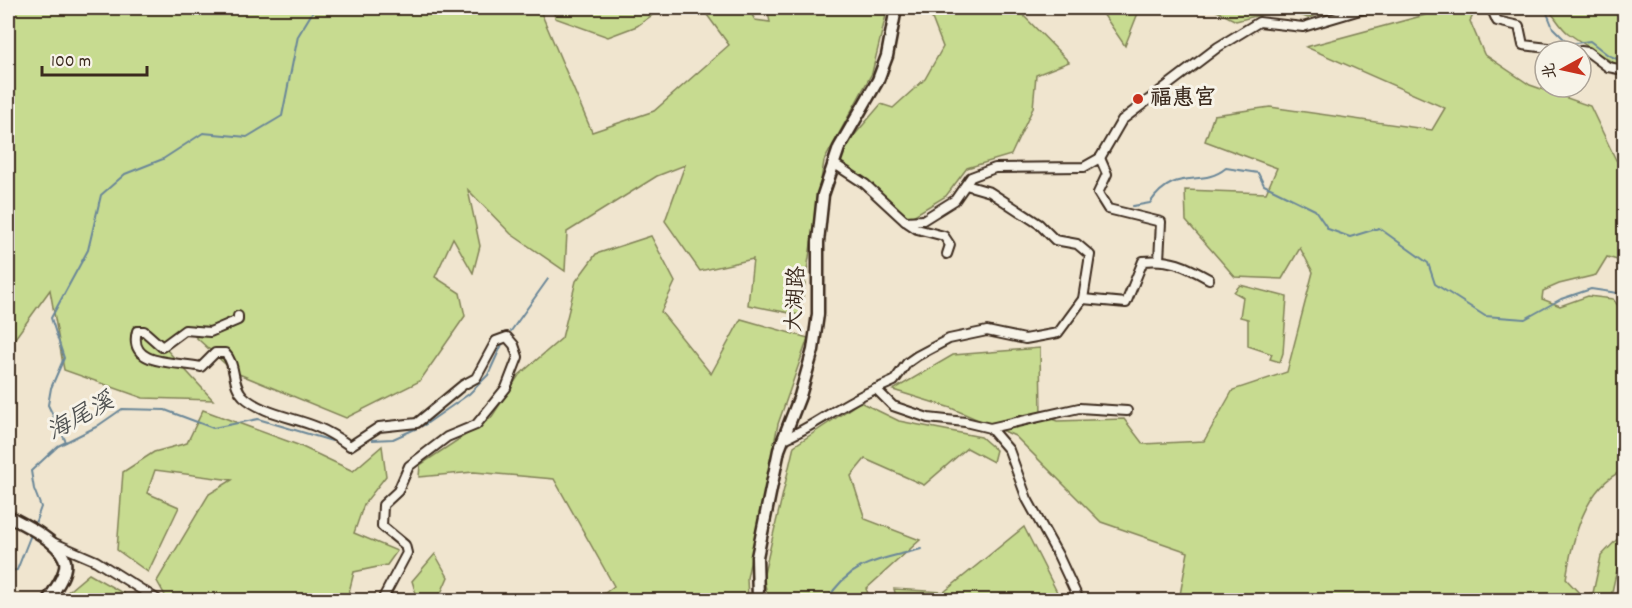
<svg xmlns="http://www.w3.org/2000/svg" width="1632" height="608" viewBox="0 0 1632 608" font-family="Dekko,'LXGW WenKai TC',sans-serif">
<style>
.green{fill:#c7db90;stroke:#818257;stroke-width:1.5}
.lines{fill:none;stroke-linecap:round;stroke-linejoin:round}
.stream{stroke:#6b8798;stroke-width:2}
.street-casing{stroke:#3b2a1e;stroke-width:12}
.secondary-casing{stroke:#3b2a1e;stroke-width:15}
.street{stroke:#f7f3e8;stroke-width:8}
.secondary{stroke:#f7f3e8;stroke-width:10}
.poi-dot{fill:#c8321e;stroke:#f7f3e8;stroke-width:2}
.labels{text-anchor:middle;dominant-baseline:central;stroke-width:6;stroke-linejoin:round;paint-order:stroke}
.poi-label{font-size:22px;font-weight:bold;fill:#3b2a1e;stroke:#f7f3e8;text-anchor:start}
.street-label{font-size:22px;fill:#3b2a1e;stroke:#f7f3e8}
.water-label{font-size:24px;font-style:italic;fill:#4f5151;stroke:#f7f3e8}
</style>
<rect width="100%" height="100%" fill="#f0e5cf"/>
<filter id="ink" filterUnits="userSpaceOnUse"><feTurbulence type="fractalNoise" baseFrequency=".0167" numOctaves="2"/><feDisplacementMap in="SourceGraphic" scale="12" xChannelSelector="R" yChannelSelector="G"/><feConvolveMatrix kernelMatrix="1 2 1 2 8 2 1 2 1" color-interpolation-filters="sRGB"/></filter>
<g filter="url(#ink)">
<g class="green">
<path d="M8,8H539L592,132L654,111L729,45L702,8H748L755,20L770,22L767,8H881L886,15L872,73L824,161L800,315L748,305L753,259L700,271L665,221L685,165L657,176L567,232L565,271L511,234L468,190L480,246L473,273L453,238L435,277L460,293L465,316L420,381L346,418L234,372L188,330L167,350L213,400L143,398L64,370L50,290L8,348Z"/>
<path d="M553,8H662L637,26L608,37L555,18Z"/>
<path d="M928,8H1016L1069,62L1036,75L1033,108L1011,155L967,168L946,196L908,219L840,161L846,145L881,104L893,108L925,79L943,47Z"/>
<path d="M1099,8H1140L1125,46Z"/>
<path d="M1211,8H1338L1308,18L1284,9L1236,21Z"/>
<path d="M1431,8H1477L1470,21L1484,54L1530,85L1590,106L1616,160L1624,165V262L1607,257L1596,275L1559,284L1543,291L1542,299L1560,306L1588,296L1613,299L1619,307L1621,323L1624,324V470C1585,486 1572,540 1566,579L1581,595L1593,593L1601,556L1624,532C1624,556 1613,576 1611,600H1179L1188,552L1101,522L1015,436L951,408L893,390L953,355L1040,348L1041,415L1057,421L1124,419L1143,444L1204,441L1233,390L1287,372L1313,272L1300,248L1282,279L1235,277L1186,221L1185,190L1266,193L1277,168L1205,141L1214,115L1270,107L1432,130L1445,108L1306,47L1425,15Z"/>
<path d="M1546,8H1624V67C1614,65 1578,40 1568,33C1559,26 1555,15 1546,8Z"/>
<path d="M651,236L675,282L661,312L711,374L741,319L808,338L778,424L747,578L748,600H596L614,586L554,479L474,472L419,477L420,465L491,418L519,375L562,338L576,281L596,254Z"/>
<path d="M1240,285L1287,297L1283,353L1280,362L1270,359L1272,354L1248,346V319L1240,317L1243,297L1234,292Z"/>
<path d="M860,402L899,421L981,437L996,450L993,462L967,448L924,485L865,459L851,476L865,519L920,540L866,589L871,600H769L763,578L794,446Z"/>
<path d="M203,410L298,445L353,471L382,446L386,476L364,504L354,533L397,551L387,565L354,572L347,600H237L223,594L167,599L157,581L209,494L232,480L155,470L147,493L179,507L148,572L117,550L123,472L154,452L187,443Z"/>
<path d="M1024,527L1061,600H897L894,589L944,592Z"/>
<path d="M435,554L448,577L438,600H418L412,581Z"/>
<path d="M89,574L135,600H58Z"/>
</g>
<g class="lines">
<g class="stream">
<path d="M1545,8L1553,28L1569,44L1590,41L1608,55L1624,62"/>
<path d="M1621,8L1624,12"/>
<path d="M1622,62L1621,29L1624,22"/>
<path d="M1133,206L1150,203C1176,165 1200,189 1226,168L1258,173L1264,185L1315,210L1328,229L1350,237L1379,228L1428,263L1435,284L1485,316L1525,319L1561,299L1591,289L1624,294"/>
<path d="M511,331L548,279"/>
<path d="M372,440L393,439L426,424L469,394L488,375L503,342"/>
<path d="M66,442L48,405L51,388L64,358L51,318L88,250L101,195L125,174L163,159L203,133L247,137L282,116L298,36L315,8"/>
<path d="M34,526L41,507L34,489L31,471L58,446L96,427L122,409L165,410L213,428L258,419L332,441"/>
<path d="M8,571L17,570L32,532"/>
<path d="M827,600C851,561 880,560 921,549"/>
</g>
<g class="street-casing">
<g id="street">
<path d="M1493,12L1497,21L1519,26L1523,45L1574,51"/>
<path d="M1581,51L1588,52L1608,67L1624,70"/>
<path d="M1100,158L1107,174L1098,193L1108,209L1161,222L1159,260"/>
<path d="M833,163L865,184L905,221L923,220L955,200L971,177L995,168L1084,167L1100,158L1122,120L1218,47L1259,22L1303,27L1367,8"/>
<path d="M905,221L917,229L944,236L950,245L947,254"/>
<path d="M1083,299L1126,303L1143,261C1170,258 1186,266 1209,279"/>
<path d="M238,316V320L210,332L185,330L162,347L144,331H137C127,368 180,361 201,367L215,353H225C237,365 231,384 243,396C262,414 294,417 317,427C329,432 340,439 350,446L379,427L417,423L463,385L476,378L496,341L507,337L514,345L518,357L506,388L476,425L447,437L409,466L398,491L383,505L382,526L405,545L407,553L382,600"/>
<path d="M876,389L894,381L907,363L917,356L949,339L987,331L1025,339L1058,333L1083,299L1090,255L1077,244L1055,240L1039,224L990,192L966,185"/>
<path d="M990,428L1079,408L1127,411"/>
<path d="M784,439C817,425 843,402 876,389L893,406L928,418L965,422L990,428L1009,450L1027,499L1058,555L1079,600"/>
<path d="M52,542L96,561L158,600"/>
</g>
</g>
<g class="secondary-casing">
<g id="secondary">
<path d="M8,516C23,524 57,540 64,558C70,570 55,590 48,600"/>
<path d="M758,600L757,557L779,450L800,396L813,350L818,314V242L823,195L839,148L878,80L887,56L896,8"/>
</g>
</g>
<use href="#street" class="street"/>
<use href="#secondary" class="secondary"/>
</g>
</g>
<circle class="poi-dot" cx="1138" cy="99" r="6"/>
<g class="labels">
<g class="poi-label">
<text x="1150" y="99">福惠宮</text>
</g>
<g class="street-label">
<text transform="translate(797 299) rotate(-87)">大湖路</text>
</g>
<g class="water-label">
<text transform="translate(81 418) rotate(-29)">海尾溪</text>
</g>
</g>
<rect width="1632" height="608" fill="none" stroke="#f7f3e8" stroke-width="30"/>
<rect x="15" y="15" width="1602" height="578" fill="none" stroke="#3b2a1e" stroke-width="2" filter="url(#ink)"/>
<g transform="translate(1563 69) rotate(262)"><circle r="28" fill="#f7f3e8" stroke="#aca397" stroke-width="1.5"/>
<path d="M0-4.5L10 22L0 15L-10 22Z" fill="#c8321e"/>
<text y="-9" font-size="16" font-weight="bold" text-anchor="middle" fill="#3b2a1e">北</text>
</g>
<path d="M42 66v9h105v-9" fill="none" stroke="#3b2a1e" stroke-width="3"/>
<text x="51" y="66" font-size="18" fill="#3b2a1e" stroke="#f7f3e8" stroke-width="4.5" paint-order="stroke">100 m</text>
</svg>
